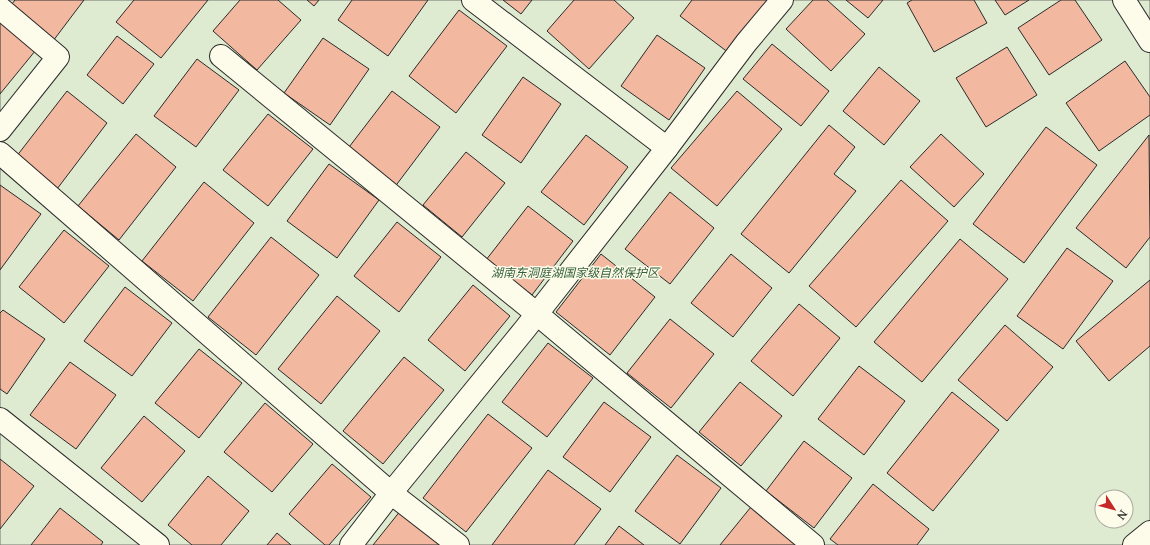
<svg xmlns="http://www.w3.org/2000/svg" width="1150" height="545" viewBox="0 0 1150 545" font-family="'Noto Serif','Noto Sans SC',serif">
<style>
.green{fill:#deebd1;stroke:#74746e;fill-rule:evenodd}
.building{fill:#f2b8a0;stroke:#2b2b2b}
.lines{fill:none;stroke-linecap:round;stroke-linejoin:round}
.minor-casing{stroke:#2b2b2b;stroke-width:24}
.major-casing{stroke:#2b2b2b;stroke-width:24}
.minor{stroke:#fdfbea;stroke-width:22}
.major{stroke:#fdfbea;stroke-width:22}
.labels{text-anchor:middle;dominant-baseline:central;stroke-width:3;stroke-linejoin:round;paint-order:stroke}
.park-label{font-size:12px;font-style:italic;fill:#34623c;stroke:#fdfbea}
</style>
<rect width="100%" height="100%" fill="#fdfbea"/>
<path class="green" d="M0,0H1150V545H0ZM1102,497H1126V521H1102Z"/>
<g class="building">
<path d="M15,0H84L53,41L9,8Z"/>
<path d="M134,0H208L161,58L116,22Z"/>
<path d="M240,0H278L301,20L257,70L213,31Z"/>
<path d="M307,0H319L314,6Z"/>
<path d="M352,0H428L388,56L338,20Z"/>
<path d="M503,0H532L521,14Z"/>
<path d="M574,0H614L634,18L589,69L547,31Z"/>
<path d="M692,0H768L729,53L680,16Z"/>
<path d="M813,0H827L865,34L831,71L786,29Z"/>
<path d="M846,0H883L868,18Z"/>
<path d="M912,0H974L987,23L934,52L907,3Z"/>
<path d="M995,0H1029L1005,15Z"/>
<path d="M1061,0H1075L1102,40L1049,75L1018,28Z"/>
<path d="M459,10L507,46L456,113L409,76Z"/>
<path d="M0,13L40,45L0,94Z"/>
<path d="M657,35L705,68L669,120L621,86Z"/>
<path d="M117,36L154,64L123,104L87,75Z"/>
<path d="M323,38L369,69L330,125L284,93Z"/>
<path d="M772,44L829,91L801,126L743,79Z"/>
<path d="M1007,47L1037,95L986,127L956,78Z"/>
<path d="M197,59L239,90L196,147L154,116Z"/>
<path d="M1125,61L1150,97V115L1099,151L1066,103Z"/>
<path d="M879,67L920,101L884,145L843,111Z"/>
<path d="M523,77L561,104L521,163L482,135Z"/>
<path d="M67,91L107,123L57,189L16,157Z"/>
<path d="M392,91L440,127L394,188L346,151Z"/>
<path d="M737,91L782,129L717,206L671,168Z"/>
<path d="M268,114L313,149L268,206L223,170Z"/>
<path d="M829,125L855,147L834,174L856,191L789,273L741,234Z"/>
<path d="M1046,127L1097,165L1024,263L973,224Z"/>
<path d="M136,134L176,167L119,240L78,206Z"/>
<path d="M941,134L984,174L954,207L910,167Z"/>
<path d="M586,135L628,167L584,225L541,192Z"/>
<path d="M1149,135L1150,237L1126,268L1076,228Z"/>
<path d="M466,152L505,183L462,237L423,205Z"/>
<path d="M329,164L379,200L337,258L287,221Z"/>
<path d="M901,180L948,221L856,327L809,286Z"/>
<path d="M204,182L254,223L193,301L142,261Z"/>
<path d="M0,185L41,214L0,270Z"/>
<path d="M670,192L714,228L670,284L625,249Z"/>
<path d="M528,206L573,241L532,295L486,260Z"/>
<path d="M397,222L441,257L399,312L354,276Z"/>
<path d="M64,230L109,266L64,323L19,287Z"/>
<path d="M271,237L319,275L256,355L208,317Z"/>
<path d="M960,239L1008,279L922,382L874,342Z"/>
<path d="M1067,248L1113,281L1063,349L1017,316Z"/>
<path d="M601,254L655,297L610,355L556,312Z"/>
<path d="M731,254L772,288L733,337L691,303Z"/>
<path d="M1150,280V346L1109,381L1076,341Z"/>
<path d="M473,285L510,316L465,371L428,340Z"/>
<path d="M125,287L172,323L132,376L84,341Z"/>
<path d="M337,296L380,331L321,404L278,369Z"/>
<path d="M799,304L840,338L793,396L751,361Z"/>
<path d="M3,310L45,339L7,394L0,389V313Z"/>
<path d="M670,319L714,354L671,408L627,373Z"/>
<path d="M1005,325L1053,367L1007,421L958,380Z"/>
<path d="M548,343L593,378L547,437L502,402Z"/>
<path d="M199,349L242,383L199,438L155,403Z"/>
<path d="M404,357L444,390L383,464L343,431Z"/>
<path d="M70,362L116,395L76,449L30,415Z"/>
<path d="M859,366L905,401L864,455L818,419Z"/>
<path d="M740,382L782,416L741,466L699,432Z"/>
<path d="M952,392L999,430L933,511L887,473Z"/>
<path d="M604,402L651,437L610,492L563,457Z"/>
<path d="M265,403L313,444L272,492L224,452Z"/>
<path d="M488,414L532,448L466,532L423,498Z"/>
<path d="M144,416L185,451L142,502L101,468Z"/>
<path d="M804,441L852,478L814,528L766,491Z"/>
<path d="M677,455L721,488L680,544L635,511Z"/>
<path d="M0,459L34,486L0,529Z"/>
<path d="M332,464L371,497L329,545H325L289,514Z"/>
<path d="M548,470L601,509L574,545H492Z"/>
<path d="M208,476L249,511L221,545H192L168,525Z"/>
<path d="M873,484L929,529L917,545H838L830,539Z"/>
<path d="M755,502L801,545H720Z"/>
<path d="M60,508L103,542L101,545H31Z"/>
<path d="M401,510L445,545H373Z"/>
<path d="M619,526L644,545H605Z"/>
<path d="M277,533L291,545H267Z"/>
</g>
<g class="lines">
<g class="minor-casing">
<g id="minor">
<path d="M1124,0L1150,41"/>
<path d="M0,8L58,57L0,130"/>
<path d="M221,56L537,314L813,545"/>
<path d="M667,148L746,43L782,0"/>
<path d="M0,153L391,493L458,545"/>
<path d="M0,419L158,545"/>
<path d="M351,545L391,493L525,329L667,148L473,0"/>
</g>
</g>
<g class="major-casing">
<path id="major" d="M1134,545L1150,532"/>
</g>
<use href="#minor" class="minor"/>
<use href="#major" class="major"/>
</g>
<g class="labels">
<g class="park-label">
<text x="575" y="272">湖南东洞庭湖国家级自然保护区</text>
</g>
</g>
<g transform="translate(1114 509) rotate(126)"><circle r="19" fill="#fdfbea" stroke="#a9a89e"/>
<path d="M0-3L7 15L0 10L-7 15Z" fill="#c62828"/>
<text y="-6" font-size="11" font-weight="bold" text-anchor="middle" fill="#2b2b2b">N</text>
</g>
</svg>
